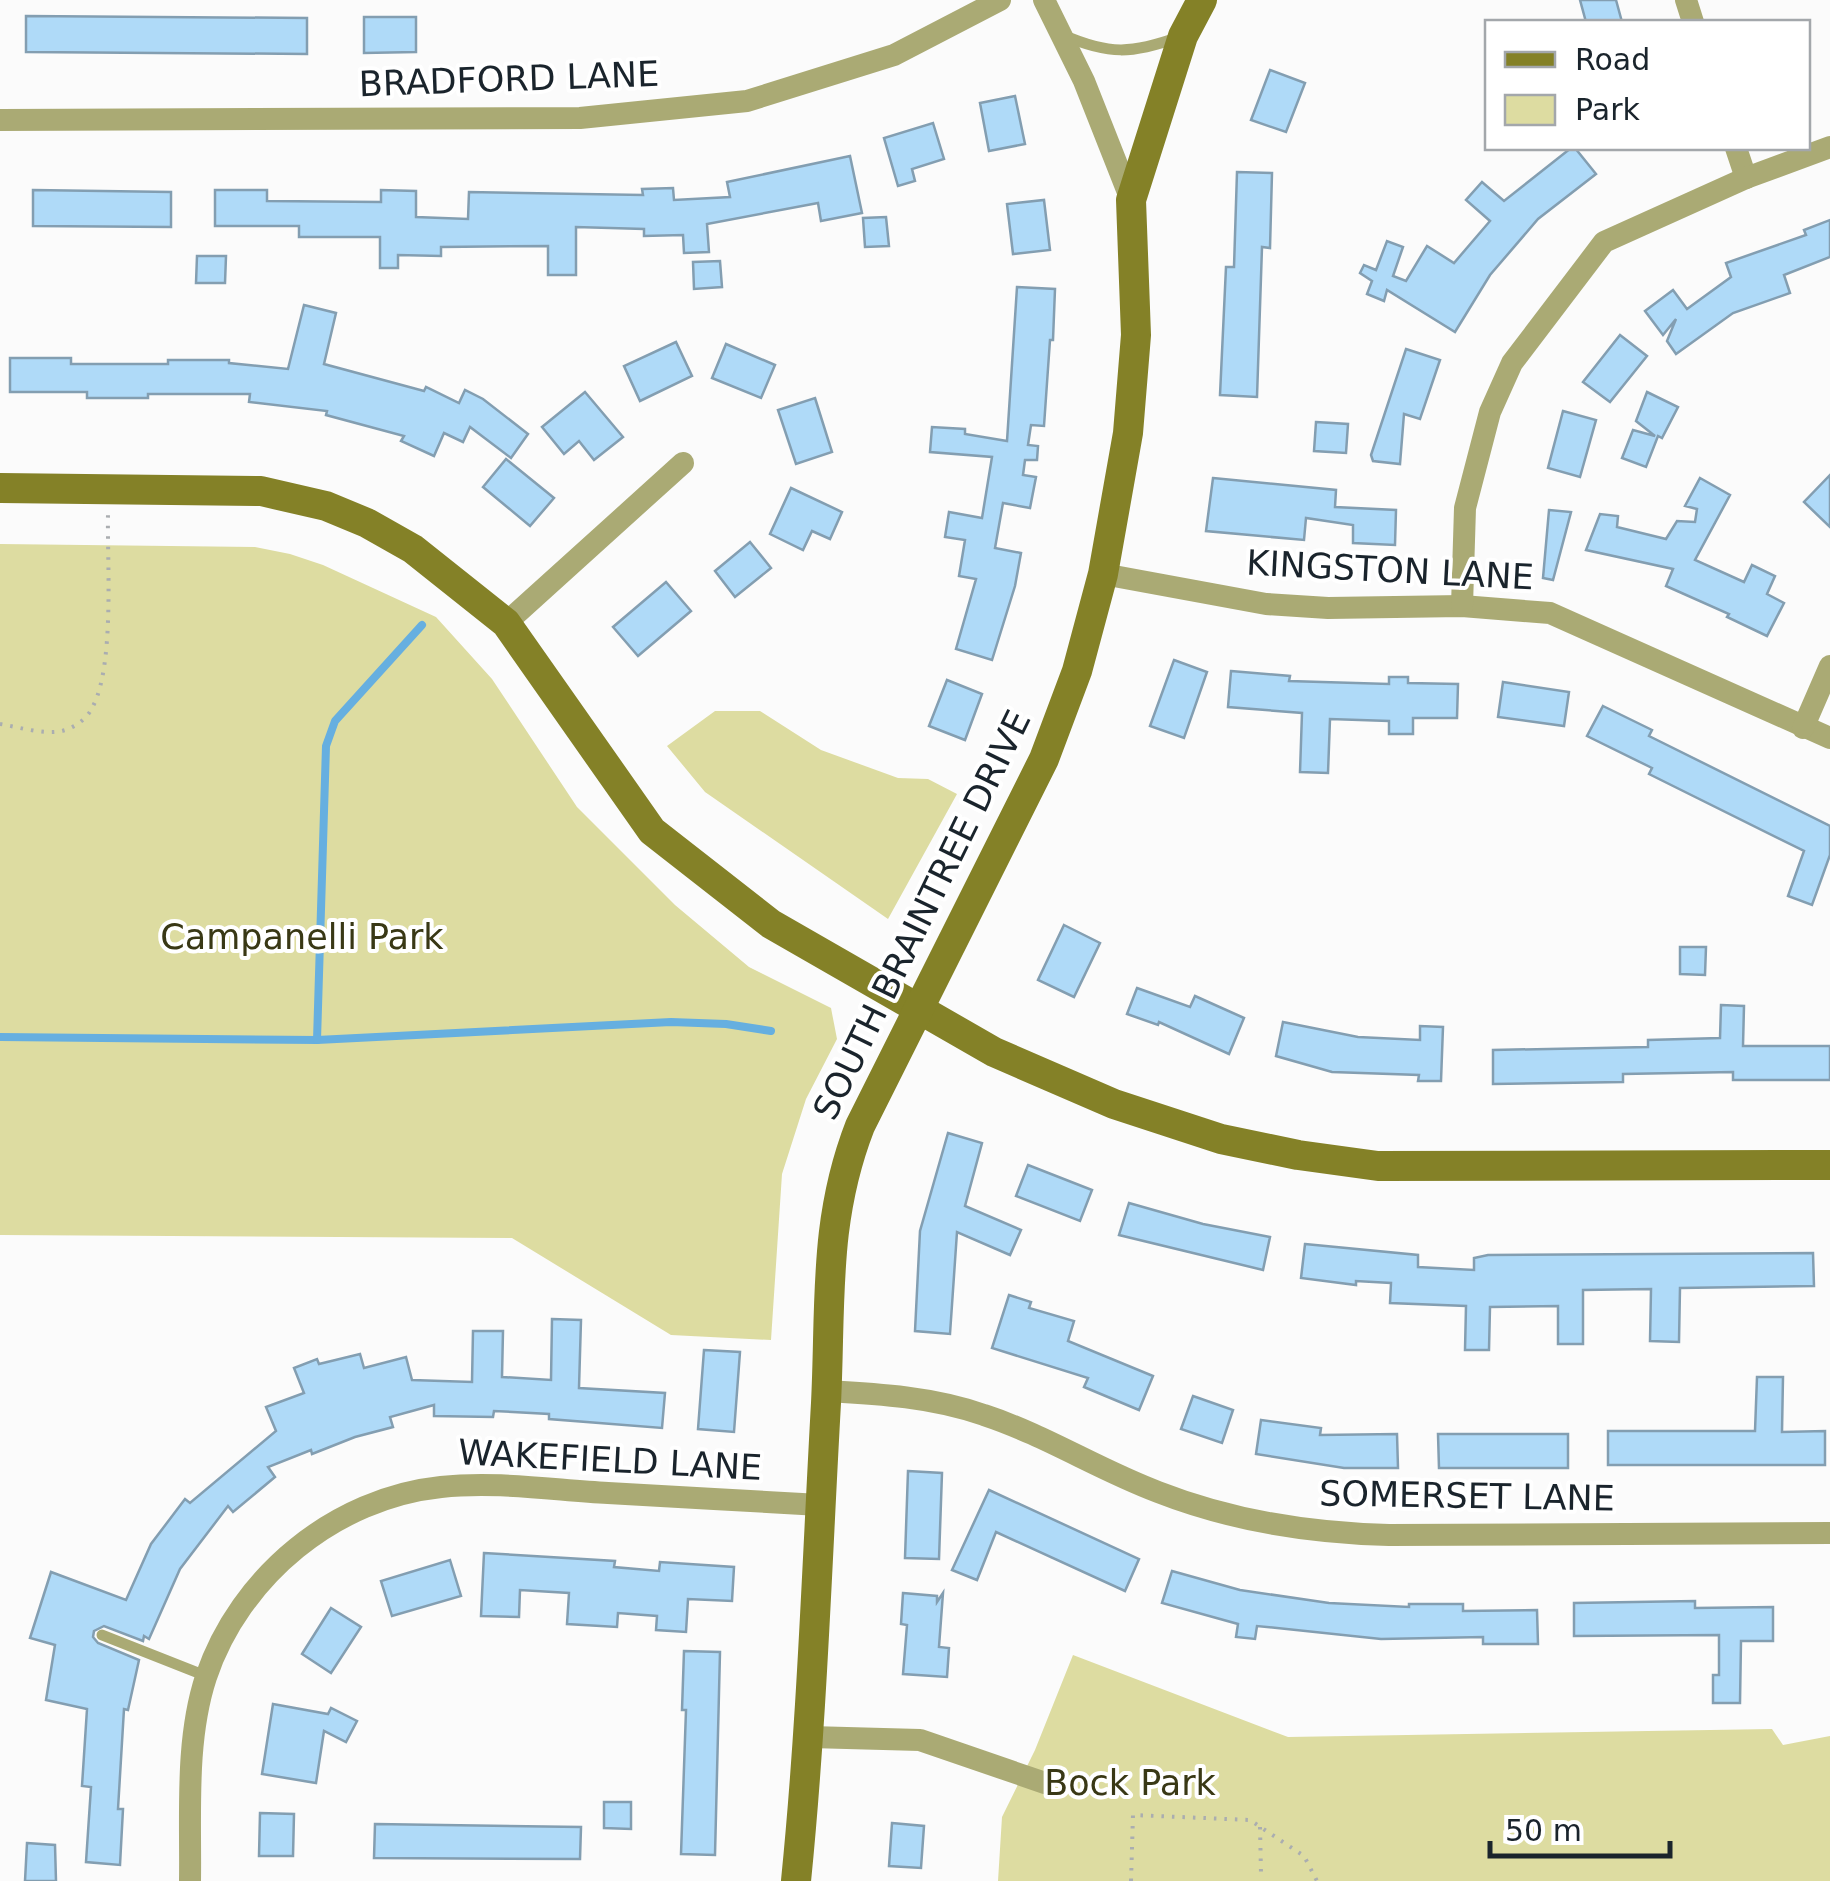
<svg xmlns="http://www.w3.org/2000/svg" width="1830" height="1881" viewBox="0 0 1830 1881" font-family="'DejaVu Sans',sans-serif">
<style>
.green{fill:#dddca1}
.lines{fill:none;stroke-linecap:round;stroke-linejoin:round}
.stream{stroke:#66afe0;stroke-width:8}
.building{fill:#afdaf8;stroke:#839eb1;stroke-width:2.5}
.path{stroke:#aaadb0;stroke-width:4;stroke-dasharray:2.5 8;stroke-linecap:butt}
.lane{stroke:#aaaa74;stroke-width:11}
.street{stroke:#aaaa74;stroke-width:22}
.secondary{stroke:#848127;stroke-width:30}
.labels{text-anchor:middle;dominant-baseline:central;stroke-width:8;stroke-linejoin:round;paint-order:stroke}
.street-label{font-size:35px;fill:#1a242c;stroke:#fff}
.park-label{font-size:35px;fill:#393815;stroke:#fff}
</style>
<rect width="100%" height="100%" fill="#fbfbfb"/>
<g class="green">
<path d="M0,544L255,547L290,554L323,565L436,617L492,679L577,807L675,905L749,967L831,1008L837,1039L806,1099L782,1174L771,1340L671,1335L512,1238L0,1235Z"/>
<path d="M715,711H760L821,750L898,778L928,779L957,794L888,919L705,792L667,746Z"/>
<path d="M1073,1655L1288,1737L1772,1729L1783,1745L1830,1736V1881H998L1002,1817L1035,1750Z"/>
</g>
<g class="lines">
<g class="stream">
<path d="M0,1037L317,1040L671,1022L726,1024L771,1031"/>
<path d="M317,1040L326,746L335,721L422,625"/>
</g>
</g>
<g class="building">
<path d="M1580,0H1616L1622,22H1586Z"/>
<path d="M26,16L307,18V54L26,52Z"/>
<path d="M364,17H416V52L364,53Z"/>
<path d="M1270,70L1305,83L1286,132L1251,120Z"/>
<path d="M1015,96L1025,144L989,151L980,103Z"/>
<path d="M933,123L944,159L912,169L915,181L898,186L884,138Z"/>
<path d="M1571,148H1575L1596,174L1538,219L1490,275L1455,332L1387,290L1384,301L1367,294L1372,281L1360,273L1364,265L1376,270L1387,241L1403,247L1393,276L1406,281L1427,246L1454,263L1490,221L1466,200L1482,182L1504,201Z"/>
<path d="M850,156L862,213L821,221L818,203L707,224L709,252L684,253L683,235L644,236V229L576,227V275H548V246L441,247V256L398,255V268H380V237H299V226H215V190H267V201L381,202V190L416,191V217L468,219L469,192L643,195L642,189L673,188L674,200L730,197L727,182Z"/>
<path d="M1237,172L1272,173L1270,248L1262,247L1257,397L1220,395L1226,267H1234Z"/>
<path d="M33,190L171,192V227L33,226Z"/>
<path d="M1044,200L1050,250L1013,254L1007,204Z"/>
<path d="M886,217L889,246L865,247L863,218Z"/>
<path d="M1830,220V257L1784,275L1790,293L1733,313L1676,354L1667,341L1676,319L1663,335L1645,311L1673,290L1687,309L1731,277L1726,263L1806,235L1804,230Z"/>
<path d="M197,256H226L225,283H196Z"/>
<path d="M720,261L722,287L694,289L693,262Z"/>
<path d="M1017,287L1055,289L1053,340H1050L1044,426L1031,425L1028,445L1038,446L1037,460H1025L1023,475L1036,477L1030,508L1003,503L995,548L1021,553L1015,586L992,660L956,649L976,579L959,576L965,540L945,537L949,512L982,518L992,457L930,452L932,427L965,429V434L1007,441Z"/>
<path d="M304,305L336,313L324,364L424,391L426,387L459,403L465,390L483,399L528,434L511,458L470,427L463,442L444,433L434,456L401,441L404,436L326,415L327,411L249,402L250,394H148V398H87V392H10V358H71V364H168V360H229V363L288,369Z"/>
<path d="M1620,335L1647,356L1610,402L1583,382Z"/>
<path d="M676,342L692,376L640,401L624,366Z"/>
<path d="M726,344L775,365L761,398L712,378Z"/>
<path d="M1406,349L1440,360L1420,419L1404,414L1400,464L1373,461L1371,455Z"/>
<path d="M585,392L623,437L594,460L579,441L564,454L542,427Z"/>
<path d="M1647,392L1678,407L1662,438L1658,436L1646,467L1622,458L1633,430L1655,436L1636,421Z"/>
<path d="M815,398L832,452L796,464L778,410Z"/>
<path d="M1563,411L1596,420L1580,477L1548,468Z"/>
<path d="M1316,422L1348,424L1346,453L1314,451Z"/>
<path d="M506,459L554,498L530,526L483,487Z"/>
<path d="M1830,475V527L1804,502Z"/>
<path d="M1213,478L1336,490L1335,507L1396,510L1395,545L1353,543V525L1306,518L1304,540L1206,531Z"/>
<path d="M1700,478L1730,495L1695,560L1744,582L1752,565L1775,576L1767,594L1784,603L1767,636L1727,617L1729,614L1666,586L1673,569L1586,550L1600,514L1618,516L1617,527L1666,539L1677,521L1695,522L1697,509L1685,506Z"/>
<path d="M791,488L842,512L830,539L812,531L803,550L770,534Z"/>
<path d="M1549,510L1571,512L1553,580L1543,578Z"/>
<path d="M750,542L771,568L735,597L715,571Z"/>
<path d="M666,582L691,611L638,656L613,627Z"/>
<path d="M1174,660L1207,672L1184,738L1150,726Z"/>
<path d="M1231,671L1290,676L1289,681L1389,684V677H1408V683L1458,684L1457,718H1413V734H1389V721L1330,719L1328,773L1300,772L1302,713L1228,707Z"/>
<path d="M947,680L982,694L965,740L929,726Z"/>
<path d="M1503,682L1569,692L1564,726L1498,717Z"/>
<path d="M1603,706L1652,730L1649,736L1830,826V855L1812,905L1788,896L1804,851L1649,774L1652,768L1587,736Z"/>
<path d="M1064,925L1100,943L1074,997L1038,980Z"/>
<path d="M1680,947H1706L1705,975L1680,974Z"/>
<path d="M1137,988L1190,1007L1195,996L1244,1018L1229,1054L1159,1022L1158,1025L1127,1014Z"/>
<path d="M1721,1005L1744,1006L1743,1046H1830V1080H1733V1072L1623,1074V1082L1493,1084V1050L1648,1047V1040L1720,1038Z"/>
<path d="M1283,1022L1358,1037L1420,1040V1026L1443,1027L1441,1081H1418L1419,1075L1332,1072L1276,1056Z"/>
<path d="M948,1133L982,1143L965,1206L1021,1230L1010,1255L957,1232L950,1334L915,1331L920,1231Z"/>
<path d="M1028,1165L1092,1190L1080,1221L1016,1196Z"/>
<path d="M1129,1203L1203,1224L1270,1237L1263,1270L1119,1235Z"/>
<path d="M1305,1244L1418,1255V1267L1474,1270V1258L1488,1255L1813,1253L1814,1286L1680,1288L1679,1342L1650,1341L1651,1289L1583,1290V1344H1558V1306L1490,1307L1489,1350H1465L1466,1306L1390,1303L1391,1283L1356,1281V1285L1301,1278Z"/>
<path d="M1009,1295L1031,1302L1029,1308L1074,1321L1068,1341L1153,1376L1139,1410L1084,1387L1088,1378L992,1348Z"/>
<path d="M552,1319L581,1320L579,1388L665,1393L662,1428L549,1419V1414L494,1411L493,1417L434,1416V1405L390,1417L393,1427L355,1437L312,1454L311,1450L268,1467L275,1477L233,1512L228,1506L180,1569L149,1639L144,1636L143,1641L104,1626L94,1631L93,1637L98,1643L139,1660L128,1710L124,1709L118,1809H123L120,1865L86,1862L91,1787L82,1786L87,1709L46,1700L55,1645L30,1638L51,1572L126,1600L151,1544L185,1499L190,1503L276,1431L266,1407L304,1393L294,1368L317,1359L319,1364L360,1354L364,1368L406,1357L412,1380L472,1382L473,1331H503L502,1377L551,1380Z"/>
<path d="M704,1350L740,1352L734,1432L698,1429Z"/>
<path d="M1757,1377H1783L1782,1432L1825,1431V1465H1608V1431H1755Z"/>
<path d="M1193,1396L1233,1410L1222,1443L1181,1429Z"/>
<path d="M1261,1420L1321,1428L1320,1435L1397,1434L1398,1468H1344L1256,1454Z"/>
<path d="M1438,1434H1568V1468H1439Z"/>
<path d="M908,1471L942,1473L939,1559L905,1558Z"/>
<path d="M989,1490L1139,1559L1125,1591L996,1532L977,1580L952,1570Z"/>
<path d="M484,1553L615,1561L614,1567L659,1571L660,1562L734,1567L732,1601L688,1599L686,1632L656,1630L657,1616L618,1613L617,1627L567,1624L569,1593L520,1590L519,1617L481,1616Z"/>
<path d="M450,1560L461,1596L392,1616L381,1581Z"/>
<path d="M1172,1571L1240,1590L1329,1603L1409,1607V1604H1463V1611L1537,1610L1538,1644H1483V1637L1381,1639L1257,1626L1255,1639L1236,1637L1238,1624L1162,1603Z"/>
<path d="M903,1593L937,1596V1602L943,1593L939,1647L949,1648L947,1677L903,1674L907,1625L901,1624Z"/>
<path d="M1695,1601V1608L1773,1607V1641H1741L1740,1703H1713V1675H1719V1635L1574,1636V1603Z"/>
<path d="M331,1608L361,1627L331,1673L302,1654Z"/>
<path d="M684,1651L720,1652L715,1855L681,1854L686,1710H682Z"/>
<path d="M273,1704L328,1714L331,1708L357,1721L346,1742L324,1731L316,1783L262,1774Z"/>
<path d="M604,1802H631V1829L604,1828Z"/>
<path d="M260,1813L294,1814L293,1856H259Z"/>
<path d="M892,1823L924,1826L921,1868L889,1866Z"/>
<path d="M375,1824L581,1827L580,1859L374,1858Z"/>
<path d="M27,1843L55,1845L56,1881H25Z"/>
</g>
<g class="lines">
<g class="path">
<path d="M0,724C19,727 43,735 62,731C74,728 87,719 92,708C115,667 107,562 108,513"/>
<path d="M1260,1827L1261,1873"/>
<path d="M1131,1881L1133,1815L1250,1820L1304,1856L1317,1881"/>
</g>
<g class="lane">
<path d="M1063,35C1109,55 1132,54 1179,37"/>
<path d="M102,1635L206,1676"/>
</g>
<g class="street">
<path d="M1044,0L1084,81L1131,200"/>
<path d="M1686,0L1693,22"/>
<path d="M0,120L580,118L747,101L894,55L1000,0"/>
<path d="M1736,148L1746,178"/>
<path d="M1103,574L1266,604L1328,608L1462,606L1550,613L1830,738"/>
<path d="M1462,606L1465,508L1490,412L1512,363L1604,242L1746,178L1830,147"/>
<path d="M506,623L683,463"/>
<path d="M1803,728L1830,666"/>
<path d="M826,1391C880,1394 933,1397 984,1415C1045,1435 1099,1470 1158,1492C1232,1521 1311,1533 1389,1535L1830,1533"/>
<path d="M810,1737L920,1740L1045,1783"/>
<path d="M190,1881C191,1815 185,1741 206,1677C240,1576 335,1498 441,1487C496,1481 553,1490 608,1493C679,1497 749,1501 820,1505"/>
</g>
<g class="secondary">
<path d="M0,488L261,491L326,506L367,523L413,549L506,623L652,831L771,924L994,1052L1114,1104L1221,1139L1298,1155L1378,1166L1830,1165"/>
<path d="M796,1881C812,1722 817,1563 826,1403C831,1304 823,1221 860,1126L1044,759L1077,671L1103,574L1128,433L1136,335L1131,200L1183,36L1202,0"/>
</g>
</g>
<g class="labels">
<g class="street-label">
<text transform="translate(509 79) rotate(-2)">BRADFORD LANE</text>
<text transform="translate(1390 570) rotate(3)">KINGSTON LANE</text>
<text transform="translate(922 915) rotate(-64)">SOUTH BRAINTREE DRIVE</text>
<text transform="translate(610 1460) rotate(3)">WAKEFIELD LANE</text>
<text transform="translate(1467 1496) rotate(1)">SOMERSET LANE</text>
</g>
<g class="park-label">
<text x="302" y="937">Campanelli Park</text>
<text x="1130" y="1783">Bock Park</text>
</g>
</g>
<rect x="1485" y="20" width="325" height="130" fill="#ffffff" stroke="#a3a7ab" stroke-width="2.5"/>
<rect x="1505" y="52" width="50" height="15" fill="#848127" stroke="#a3a7ab" stroke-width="2.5"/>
<text x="1575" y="70" font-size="30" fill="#1a242c">Road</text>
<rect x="1505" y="95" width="50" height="30" fill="#dddca1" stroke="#a3a7ab" stroke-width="2.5"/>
<text x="1575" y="120" font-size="30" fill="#1a242c">Park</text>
<path d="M1490 1841v15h180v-15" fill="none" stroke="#1a242c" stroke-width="5"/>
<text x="1505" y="1841" font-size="30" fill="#1a242c" stroke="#ffffff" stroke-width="8" paint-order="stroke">50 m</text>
</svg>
